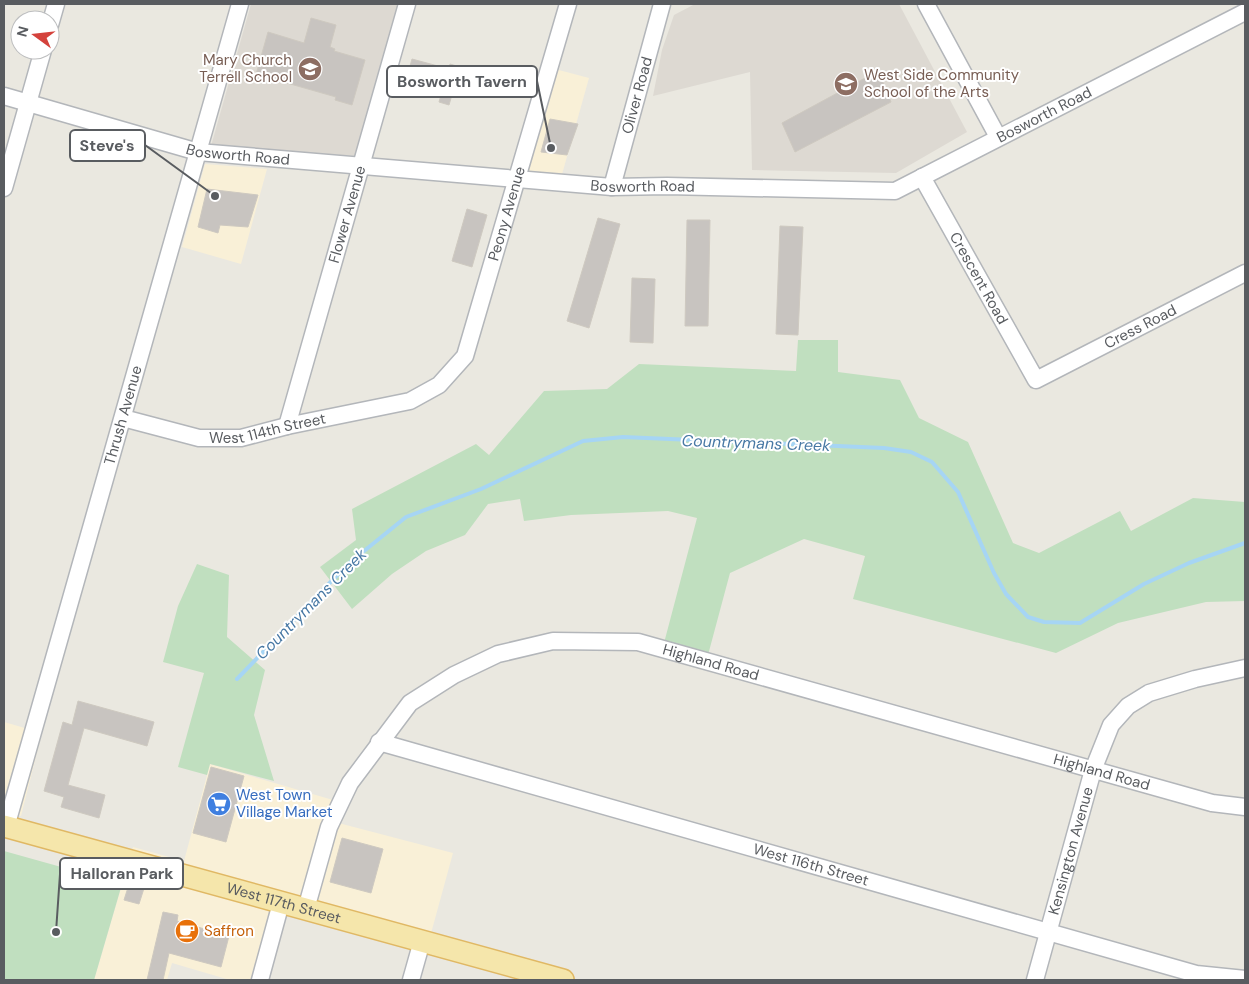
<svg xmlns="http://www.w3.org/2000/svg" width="1249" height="984" viewBox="0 0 1249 984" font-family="'DM Sans',sans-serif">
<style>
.commercial{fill:#f9f0d7}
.education{fill:#ddd9d2}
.green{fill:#c0dfbf}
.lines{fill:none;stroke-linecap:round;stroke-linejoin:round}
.stream{stroke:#a6d5f4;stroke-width:4}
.building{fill:#c8c4c0;stroke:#cec9c0}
.minor-casing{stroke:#b3b6ba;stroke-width:19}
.major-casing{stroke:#e0b864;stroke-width:24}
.minor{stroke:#fff;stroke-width:16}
.major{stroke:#f5e6ab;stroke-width:21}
.labels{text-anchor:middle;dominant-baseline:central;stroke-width:4;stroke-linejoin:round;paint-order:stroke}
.education-label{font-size:15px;fill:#785e54;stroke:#fff;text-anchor:end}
.street-label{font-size:15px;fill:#595c60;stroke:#fff}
.shop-label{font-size:15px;fill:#366cbe;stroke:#fff;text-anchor:start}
.food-label{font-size:15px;fill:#c56008;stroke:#fff;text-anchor:start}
.water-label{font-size:16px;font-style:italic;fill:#4778a4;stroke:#fff}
.leader{fill:none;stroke:#595c60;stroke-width:2}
.callout-dot{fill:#595c60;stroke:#fff;stroke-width:2}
.callout{fill:#fff;stroke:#595c60;stroke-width:2}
.callout-label{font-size:16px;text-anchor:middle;font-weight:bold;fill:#595c60}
</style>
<rect width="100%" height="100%" fill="#eae8e0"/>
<g class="commercial">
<path d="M555,69L589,78L561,178L523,175Z"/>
<path d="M205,164L267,169L241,264L182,247Z"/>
<path d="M4,722L42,733L21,816L4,811Z"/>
<path d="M210,764L333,800L327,820L453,853L427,948L277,908L257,980H230L172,963L167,980H94L133,847L184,861Z"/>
</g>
<g class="education">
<path d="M251,4H401L357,156L211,146Z"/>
<path d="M695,4H899L967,132L896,173L752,170L750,72L653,96L662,50L674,15Z"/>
</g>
<g class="green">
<path d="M798,340H838V372L900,380L919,418L968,442L1013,543L1039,553L1120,511L1131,531L1193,498L1245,502V601L1206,602L1118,623L1056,653L853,599L865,556L804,539L730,573L708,655L664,643L697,518L668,511L571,515L524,521L520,499L488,504L465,535L426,551L392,574L352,609L320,567L356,540L352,509L476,444L489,455L544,391L607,389L639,364L796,371Z"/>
<path d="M197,564L229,575L227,637L265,670L254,715L274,781L210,764L207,775L178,767L204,673L163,662L178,606Z"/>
<path d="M4,851L122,884L94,980H4Z"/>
</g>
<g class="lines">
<path class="stream" d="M237,679L348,564L406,517L481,489L583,441L623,437L884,448L911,452L932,462L958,492L994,573L1006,594L1028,617L1044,622L1080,623L1144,584L1189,563L1245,543"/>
</g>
<g class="building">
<path d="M311,18L336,25L330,47L335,49L334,51L365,60L352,105L335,100L336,97L273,79L272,83L255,78L268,32L304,43Z"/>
<path d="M412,59L449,69L450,64L460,67L449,105L439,102L441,95L405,84Z"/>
<path d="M878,71L891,102L795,152L782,123Z"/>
<path d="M550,119L578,124L567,155L541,152Z"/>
<path d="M207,189L258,195L248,227L220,225L218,233L198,227Z"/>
<path d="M467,209L487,215L472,267L452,261Z"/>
<path d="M598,218L620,224L589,328L567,321Z"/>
<path d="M687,220H710L708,326H685Z"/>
<path d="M780,226L803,227L798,335L776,334Z"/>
<path d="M632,278L655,279L653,343L630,342Z"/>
<path d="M78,701L154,722L147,746L84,728L68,785L105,795L99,818L61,807L64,797L44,791L63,722L72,725Z"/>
<path d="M211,767L244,776L226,842L193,833Z"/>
<path d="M342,838L383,849L371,893L330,882Z"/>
<path d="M131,878L146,882L139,904L124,900Z"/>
<path d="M163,912L178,915L177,921L229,936L221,967L169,953L163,980H147Z"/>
</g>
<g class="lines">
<g class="minor-casing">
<g id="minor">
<path d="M926,4L998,137"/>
<path d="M50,25L56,4"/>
<path id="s1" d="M4,96L198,152L612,187L667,186L895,191L1245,12"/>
<path id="s2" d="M922,177L1036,380L1245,273"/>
<path id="s3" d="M612,187L662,4"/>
<path d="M4,188L43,50"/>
<path id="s4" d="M123,418L199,438H241L287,426L410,401L439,385L465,356L568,4"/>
<path id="s5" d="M287,426L407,4"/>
<path id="s6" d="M379,742L1196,974L1245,979"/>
<path id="s7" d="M6,827L240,4"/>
<path id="s8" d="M306,909L329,827L350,783L410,703L454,675L498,654L553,641L638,642L1212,803L1245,807"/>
<path d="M260,980L281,903"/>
<path d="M411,980L422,941"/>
<path id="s9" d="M1035,980L1093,770L1111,725L1128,706L1149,693L1195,679L1245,668"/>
</g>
</g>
<g class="major-casing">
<g id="major">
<path id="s10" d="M4,826L563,980"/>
</g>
</g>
<use href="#minor" class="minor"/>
<use href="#major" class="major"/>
</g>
<defs>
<g id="school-disc" transform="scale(1.25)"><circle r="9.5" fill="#8d6e63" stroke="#fff"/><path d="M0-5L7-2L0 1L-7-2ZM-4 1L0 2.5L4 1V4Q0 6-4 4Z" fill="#fff"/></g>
<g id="supermarket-disc" transform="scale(1.25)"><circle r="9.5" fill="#3f7fe0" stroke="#fff"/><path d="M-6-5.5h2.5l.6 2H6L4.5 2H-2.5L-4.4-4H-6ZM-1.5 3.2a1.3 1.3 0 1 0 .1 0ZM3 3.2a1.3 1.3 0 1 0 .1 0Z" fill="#fff"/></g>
<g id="cafe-disc" transform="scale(1.25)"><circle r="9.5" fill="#e8710a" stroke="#fff"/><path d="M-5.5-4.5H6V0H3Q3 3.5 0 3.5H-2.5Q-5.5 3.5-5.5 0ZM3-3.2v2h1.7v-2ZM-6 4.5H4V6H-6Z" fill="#fff"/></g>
</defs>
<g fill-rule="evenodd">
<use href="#school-disc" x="310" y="69"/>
<use href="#school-disc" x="846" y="84"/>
<use href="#supermarket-disc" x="219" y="804"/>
<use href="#cafe-disc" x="187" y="931"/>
</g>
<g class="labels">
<g class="education-label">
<text x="292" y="60">Mary Church<tspan x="292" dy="17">Terrell School</tspan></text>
<text x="864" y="75" text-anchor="start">West Side Community<tspan x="864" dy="17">School of the Arts</tspan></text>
</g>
<g class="street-label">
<text stroke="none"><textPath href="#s3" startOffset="95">Oliver Road</textPath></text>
<text stroke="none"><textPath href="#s1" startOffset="1068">Bosworth Road</textPath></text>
<text stroke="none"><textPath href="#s1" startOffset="242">Bosworth Road</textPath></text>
<text stroke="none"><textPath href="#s1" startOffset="648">Bosworth Road</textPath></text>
<text stroke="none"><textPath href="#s5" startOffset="220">Flower Avenue</textPath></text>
<text stroke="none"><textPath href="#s4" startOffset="514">Peony Avenue</textPath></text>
<text stroke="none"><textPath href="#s2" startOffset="116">Crescent Road</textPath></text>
<text stroke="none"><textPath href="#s2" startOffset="350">Cress Road</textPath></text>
<text stroke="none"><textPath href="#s7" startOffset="428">Thrush Avenue</textPath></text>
<text stroke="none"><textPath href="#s4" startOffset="148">West 114th Street</textPath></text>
<text stroke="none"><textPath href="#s8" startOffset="552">Highland Road</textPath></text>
<text stroke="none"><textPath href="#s8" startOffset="958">Highland Road</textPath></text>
<text stroke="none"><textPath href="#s9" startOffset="134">Kensington Avenue</textPath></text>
<text stroke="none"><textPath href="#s6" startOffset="449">West 116th Street</textPath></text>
<text stroke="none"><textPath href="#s10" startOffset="290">West 117th Street</textPath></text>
</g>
<g class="shop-label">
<text x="236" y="795">West Town<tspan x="236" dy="17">Village Market</tspan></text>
</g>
<g class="food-label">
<text x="204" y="931">Saffron</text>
</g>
<g class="water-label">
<text transform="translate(756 443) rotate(2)">Countrymans Creek</text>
<text transform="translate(311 604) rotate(-45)">Countrymans Creek</text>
</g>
</g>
<path class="leader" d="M551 148L537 81M215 196L145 145M56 932L60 874"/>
<g class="callout-dot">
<circle cx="551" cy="148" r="5"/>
<circle cx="215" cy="196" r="5"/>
<circle cx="56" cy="932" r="5"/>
</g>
<g class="callout">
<rect x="387" y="66" width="150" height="31" rx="5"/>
<rect x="70" y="130" width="75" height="31" rx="5"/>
<rect x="60" y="858" width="123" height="31" rx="5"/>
</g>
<g class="callout-label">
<text x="462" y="87">Bosworth Tavern</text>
<text x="107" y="151">Steve's</text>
<text x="122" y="879">Halloran Park</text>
</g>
<rect width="1249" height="984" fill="none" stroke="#595c60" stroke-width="10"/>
<g transform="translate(35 35) rotate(285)"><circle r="24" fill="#ffffff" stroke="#bdbebf"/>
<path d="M0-4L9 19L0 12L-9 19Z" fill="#d4423c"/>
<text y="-8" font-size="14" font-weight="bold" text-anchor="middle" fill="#595c60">N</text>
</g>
</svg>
